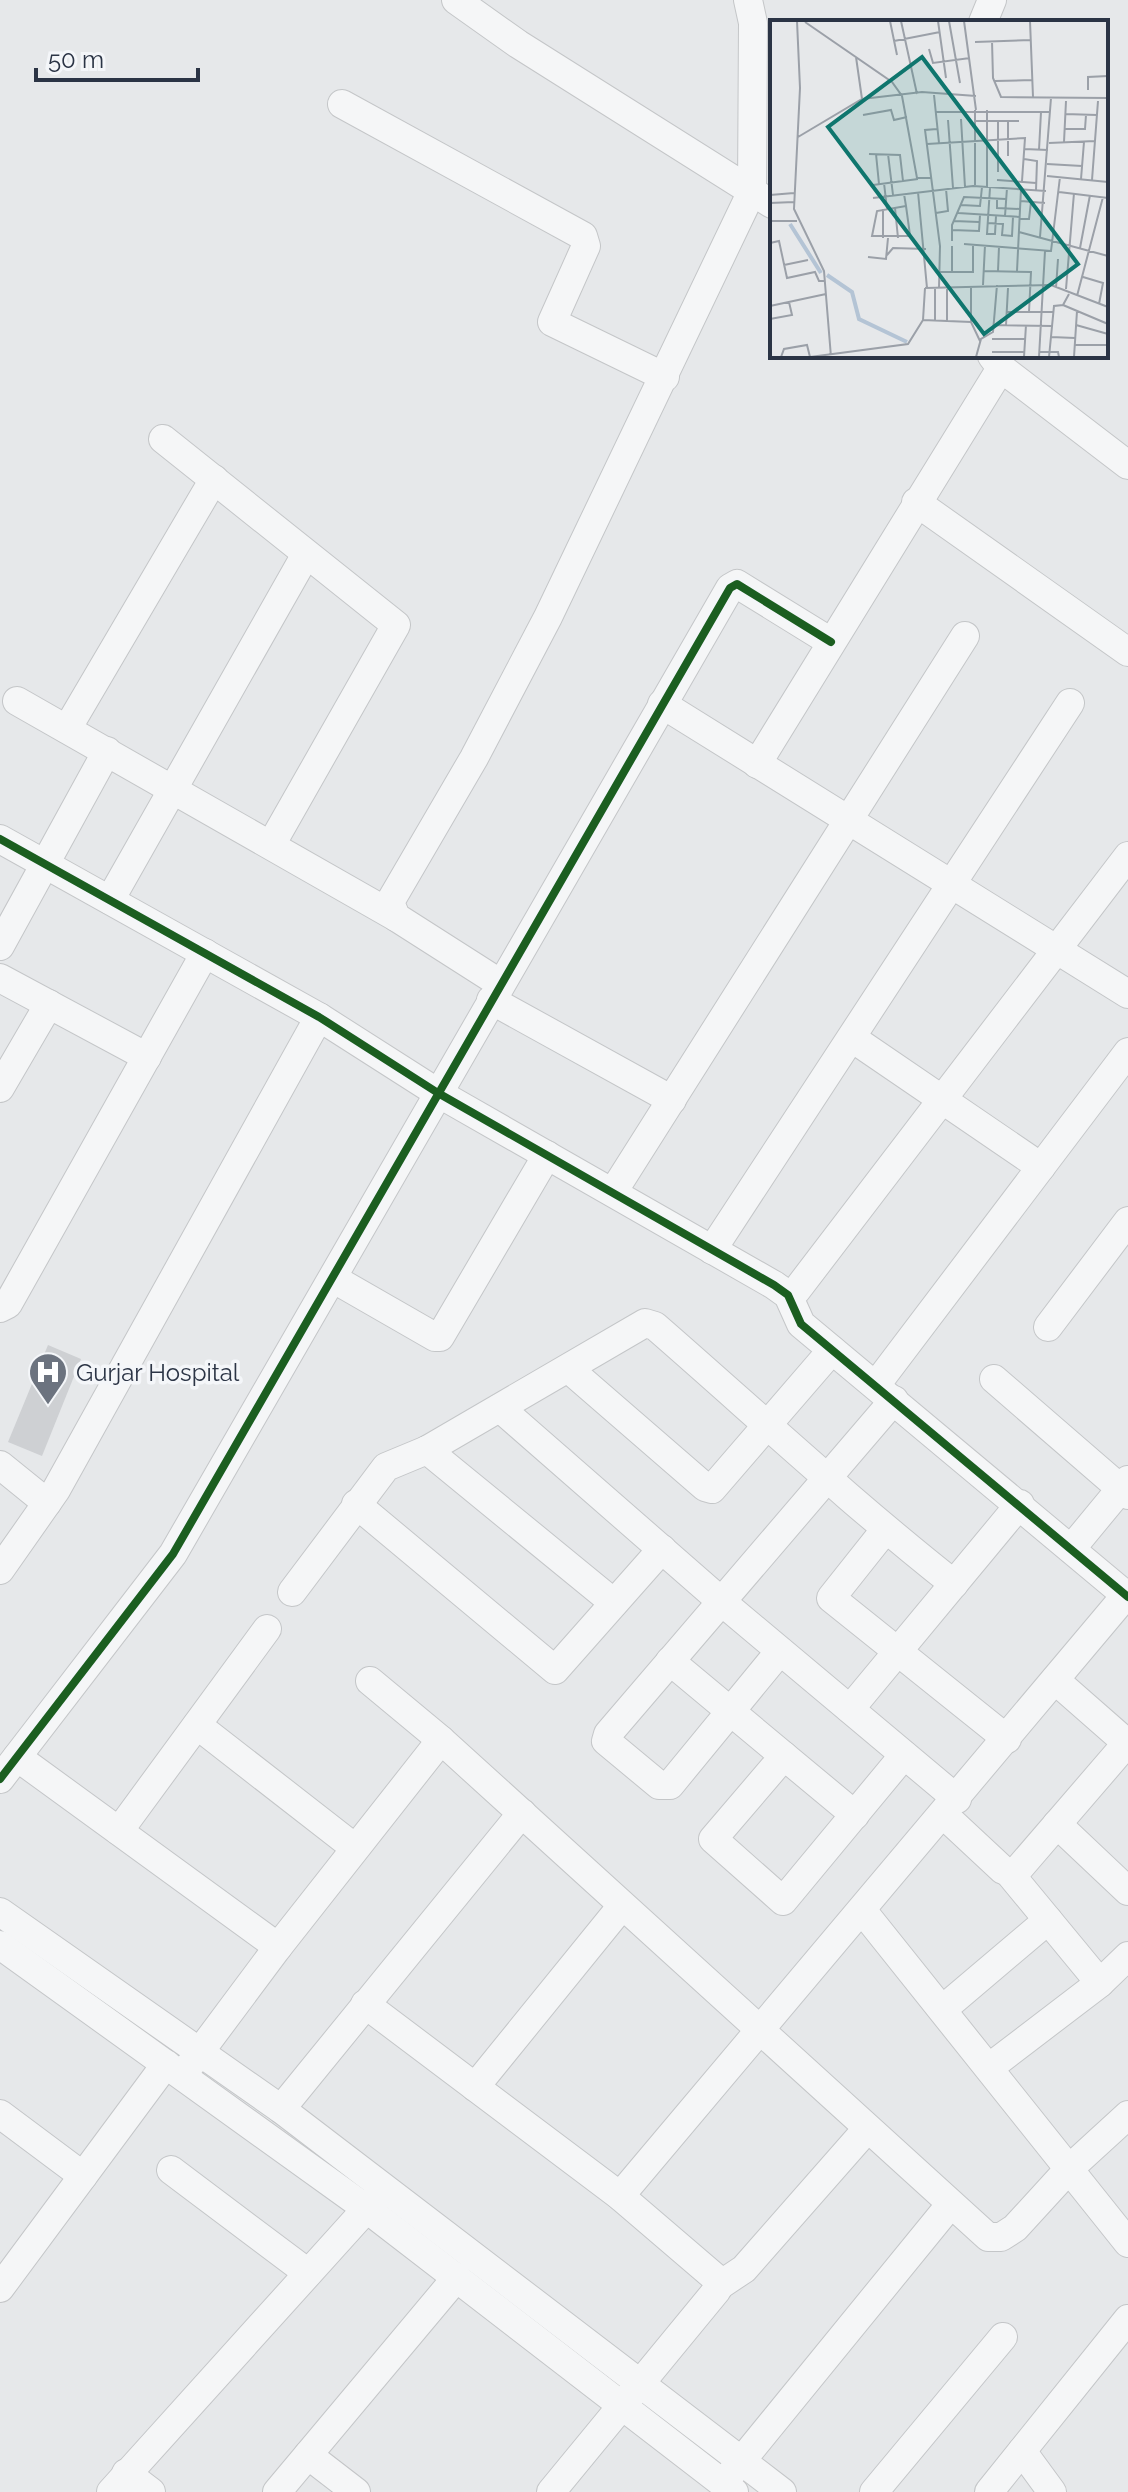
<svg xmlns="http://www.w3.org/2000/svg" width="1128" height="2492" viewBox="0 0 1128 2492" font-family="Raleway,sans-serif">
<style>
.building{fill:#ced0d3}
.lines{fill:none;stroke-linecap:round;stroke-linejoin:round}
.minor-casing{stroke:#c4c6c8;stroke-width:30}
.minor{stroke:#f5f6f7;stroke-width:28}
.cycleway-casing{stroke:#f4f6f9;stroke-width:13}
.cycleway{stroke:#1b5e20;stroke-width:8}
.labels{text-anchor:middle;dominant-baseline:central;stroke-width:7;stroke-linejoin:round;paint-order:stroke}
.poi-label{font-size:24px;fill:#2b3445;stroke:#f4f6f9;text-anchor:start}
.inset-river{fill:none;stroke:#b4c4d5;stroke-width:4}
.inset-road{fill:none;stroke:#9ba0a8;stroke-width:2}
.view{fill:#0f766e;fill-opacity:0.15;stroke:#0f766e;stroke-width:4}
.inset-edge{fill:none;stroke:#2b3445;stroke-width:4}
</style>
<rect width="100%" height="100%" fill="#e6e8ea"/>
<path class="building" d="M48,1345L81,1359L42,1456L8,1442Z"/>
<g class="lines">
<g class="minor-casing">
<g id="minor">
<path d="M456,0L518,44L772,204"/>
<path d="M983,22L992,0"/>
<path d="M342,104L583,236L586,246L552,322L665,377"/>
<path d="M992,356L1001,368L1128,465"/>
<path d="M163,439L396,625L271,845"/>
<path d="M916,502L1128,652"/>
<path d="M17,701L396,917"/>
<path d="M662,704L1128,994"/>
<path d="M67,729L214,479"/>
<path d="M757,764L1001,368"/>
<path d="M0,839L319,1017L438,1093L774,1285L788,1295L801,1324L1128,1597"/>
<path d="M110,900L305,556"/>
<path d="M0,946L107,751"/>
<path d="M0,978L147,1057"/>
<path d="M501,984L396,917L390,902L474,758L548,617L752,191L753,23L748,0"/>
<path d="M491,1000L672,1100"/>
<path d="M852,1038L1041,1167"/>
<path d="M0,1088L49,1004"/>
<path d="M613,1192L965,636"/>
<path d="M712,1250L1070,703"/>
<path d="M334,1279L435,1337H440L547,1155"/>
<path d="M788,1295L796,1291L1128,856"/>
<path d="M0,1308L8,1304L205,953"/>
<path d="M1048,1327L1128,1221"/>
<path d="M570,1370L705,1487L712,1489L832,1350"/>
<path d="M994,1379L1128,1495"/>
<path d="M876,1385L1128,1052"/>
<path d="M500,1408L722,1602L957,1799"/>
<path d="M427,1450L614,1603"/>
<path d="M0,1465L47,1503"/>
<path d="M356,1504L555,1670L662,1549"/>
<path d="M885,1530L831,1598L1007,1739"/>
<path d="M1071,1549L1128,1480"/>
<path d="M0,1570L56,1490L319,1017"/>
<path d="M292,1592L386,1467L427,1450L645,1323L655,1326C755,1413 850,1502 954,1584"/>
<path d="M780,1651L670,1785H659L606,1741L608,1734L894,1400"/>
<path d="M670,1661L784,1756L713,1839L783,1901L904,1755"/>
<path d="M1055,1680L1128,1744"/>
<path d="M370,1681L441,1740L988,2237H1001L1015,2228L1069,2169L1128,2115"/>
<path d="M850,1709L1020,1504"/>
<path d="M197,1725L355,1848"/>
<path d="M784,1756L855,1815"/>
<path d="M17,1757L278,1947L441,1740"/>
<path d="M0,1779L173,1554L730,588L737,584L831,642"/>
<path d="M944,1815L1003,1870L1015,1873L1127,1743"/>
<path d="M1057,1824L1128,1891"/>
<path d="M119,1831L267,1629"/>
<path d="M1010,1874L1100,1983"/>
<path d="M862,1910L1128,2243"/>
<path d="M0,1912L281,2109L782,2492"/>
<path d="M0,1945L367,2209L734,2492"/>
<path d="M365,2004L620,2196L718,2280L717,2290L551,2492"/>
<path d="M943,2009L1048,1920"/>
<path d="M190,2065L278,1947"/>
<path d="M990,2067L1100,1983L1128,1956"/>
<path d="M475,2087L621,1907"/>
<path d="M281,2109L522,1813"/>
<path d="M0,2114L83,2176"/>
<path d="M171,2170L308,2273"/>
<path d="M620,2196L1126,1595"/>
<path d="M720,2285L744,2269L867,2129"/>
<path d="M0,2288L166,2064"/>
<path d="M1022,2451L1052,2492"/>
<path d="M308,2455L356,2492"/>
<path d="M126,2473L151,2492"/>
<path d="M729,2476L950,2205"/>
<path d="M111,2492L378,2196"/>
<path d="M277,2492L457,2277"/>
<path d="M874,2492L1003,2337"/>
<path d="M989,2492L1128,2319"/>
</g>
</g>
<use href="#minor" class="minor"/>
<g class="cycleway-casing">
<g id="cycleway">
<path d="M0,839L319,1017L438,1093L774,1285L788,1295L801,1324L1128,1597"/>
<path d="M0,1779L173,1554L730,588L737,584L831,642"/>
</g>
</g>
<use href="#cycleway" class="cycleway"/>
</g>
<defs>
<g id="hospital-pin" transform="scale(2)"><path d="M0 17L-7.5 6A9.5 9.5 0 1 1 7.5 6Z" fill="#6c737f" stroke="#f4f6f9"/><path d="M-5-5h3v3.5h4V-5h3V5h-3V1.5h-4V5h-3Z" fill="#fff"/></g>
</defs>
<g fill-rule="evenodd">
<use href="#hospital-pin" x="48" y="1372"/>
</g>
<g class="labels">
<g class="poi-label">
<text x="76" y="1372">Gurjar Hospital</text>
</g>
</g>
<g transform="translate(770 20)">
<rect width="338" height="338" fill="#e6e8ea"/>
<path class="inset-river" d="M20,204L51,253M57,255L82,272L89,299L137,322"/>
<path class="inset-road" d="M27,1L30,68L24,189L54,251L61,337M120,1L127,35M131,1L147,74M168,1L176,58M179,1L190,63M194,1L206,90M260,1L263,77M35,2L122,62L132,76L147,158H161M124,21L170,12M222,21L223,58L231,77L338,78M205,22L261,20M159,29L163,43L200,38M86,37L92,79M225,61L262,60M318,70V57L338,56M164,75L169,123M217,90V168M165,92H280M295,94L327,95M93,95L121,90L124,100L137,97M191,99L195,167M178,100L183,168M205,101H249M228,101V152M238,101V136M167,109L155,110L170,226L169,268M295,109H315L316,95M28,117L92,79L152,72L206,76M294,122L296,81M279,123L325,121M157,124L255,118L252,161M254,129L278,130M269,130L271,92M99,134L130,135L133,161M106,134L109,164M118,134L123,175M254,139L267,141L266,170M277,144L312,146M277,156L338,162M311,159L314,122M227,160L266,163M322,160L328,81M114,163L117,189M103,165L148,159M205,165V90M220,168L217,214H225L226,196M148,172L157,268M289,172L338,178M134,174L136,186L140,215V216H102L107,191L136,186M0,175L24,173M103,178L203,166L276,171M227,179V188L250,189M251,181L275,183M0,183L24,182M191,185L210,186L212,167M125,188L128,218M166,193L178,191L176,169M188,193L250,197M235,196L237,168M250,199H259L261,182M0,201H27M184,201L209,202M218,203L233,204L232,215L242,216L243,197M182,210L209,211L210,195M249,212L338,236M270,217L281,78M113,218V189M182,221V205L194,177L236,179M0,223L9,221L17,258L45,252L49,261H55M194,224L281,231L290,157M182,226V252M310,228L320,175M117,235L123,228L156,229M98,237L116,239L118,218M14,245L38,240M214,251L261,252L259,292M228,251L229,227M247,251L251,169M169,252H203V224M313,257L333,263L329,284M213,265L215,225M155,268L281,265L338,287M201,268V302M286,268L288,239M165,269V300M296,269L304,173M307,276L333,177M293,285L338,304M0,286L56,274M237,292H283M0,299L22,295L19,282M153,300L201,302L210,321M177,301V269M223,305L282,306M236,305L238,268M306,305L338,314M281,317L305,318M222,319H255M305,325H336M222,332H254M269,332H288L289,337M11,337L14,329L37,325L40,337M40,337L138,324L153,300L155,268M206,337L211,319L223,312L227,265M254,337L256,305M269,337L275,231M279,337L284,286L293,285L299,274M304,337L307,291"/>
<path class="view" d="M152,37L308,244L214,314L58,107Z"/>
<rect width="338" height="338" class="inset-edge"/>
</g>
<path d="M36 68v12h162v-12" fill="none" stroke="#2b3445" stroke-width="4"/>
<text x="48" y="68" font-size="24" fill="#2b3445" stroke="#f4f6f9" stroke-width="6" paint-order="stroke">50 m</text>
</svg>
